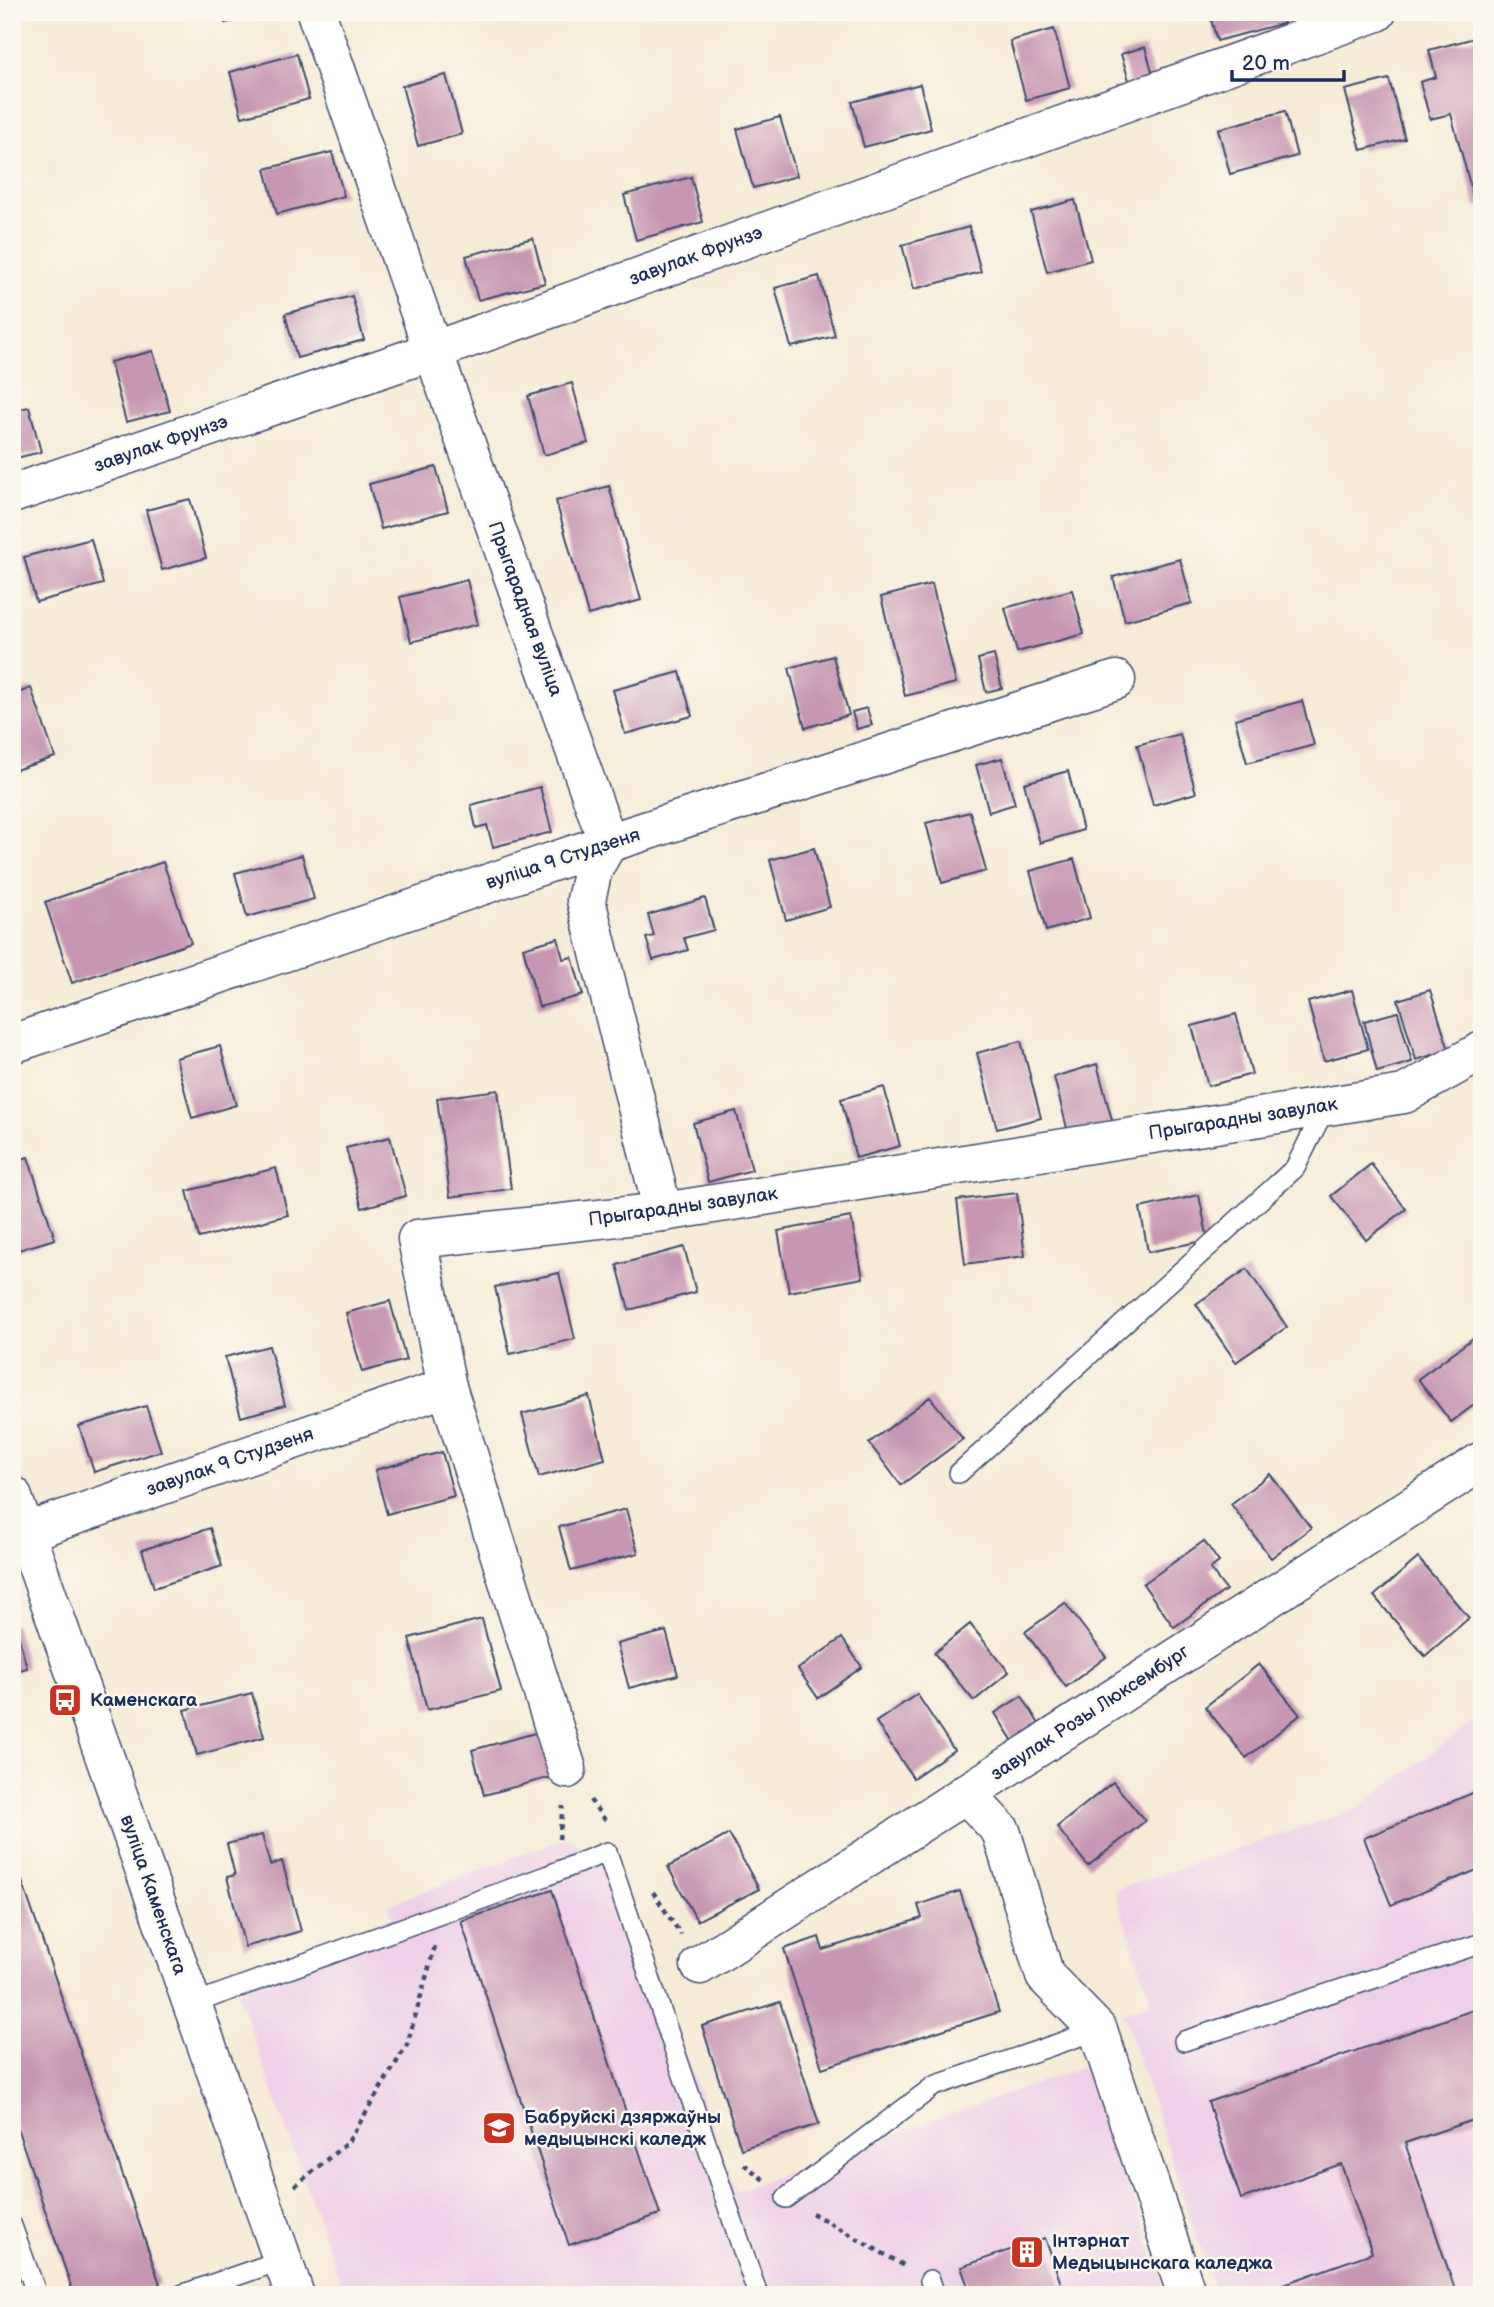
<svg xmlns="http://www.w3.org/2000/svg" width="1494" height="2307" viewBox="0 0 1494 2307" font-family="'Balsamiq Sans',sans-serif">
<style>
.built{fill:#eed0e8}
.building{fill:#c696b2}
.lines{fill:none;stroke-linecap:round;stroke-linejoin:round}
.lane-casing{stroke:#3c4b70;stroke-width:22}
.street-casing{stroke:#3c4b70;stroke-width:41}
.secondary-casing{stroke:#3c4b70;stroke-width:41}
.path{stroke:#3c4b70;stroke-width:4.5;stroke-dasharray:5 5;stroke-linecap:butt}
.lane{stroke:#fff;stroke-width:19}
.street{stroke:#fff;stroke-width:38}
.secondary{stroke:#fff;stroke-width:38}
.labels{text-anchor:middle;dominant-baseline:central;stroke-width:5;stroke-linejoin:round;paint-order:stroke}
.street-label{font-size:19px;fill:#1b2f5e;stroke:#fbf7ec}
.poi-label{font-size:19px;font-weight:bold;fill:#1b2f5e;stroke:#fbf7ec;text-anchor:start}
</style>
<rect width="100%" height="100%" fill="#fbf7ec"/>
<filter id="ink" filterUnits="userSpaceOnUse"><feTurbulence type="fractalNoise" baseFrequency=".0143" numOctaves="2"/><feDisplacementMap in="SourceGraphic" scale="14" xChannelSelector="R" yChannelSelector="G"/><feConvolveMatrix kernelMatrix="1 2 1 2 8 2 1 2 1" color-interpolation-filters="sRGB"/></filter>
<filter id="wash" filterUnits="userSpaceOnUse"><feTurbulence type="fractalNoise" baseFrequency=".00686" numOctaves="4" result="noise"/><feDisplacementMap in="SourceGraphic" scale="28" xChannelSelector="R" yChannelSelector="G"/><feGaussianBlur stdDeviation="1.57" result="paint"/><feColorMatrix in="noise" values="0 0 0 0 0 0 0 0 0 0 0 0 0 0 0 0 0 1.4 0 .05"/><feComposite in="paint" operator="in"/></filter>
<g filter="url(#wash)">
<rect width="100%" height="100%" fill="#f6ebd6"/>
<g class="built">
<path d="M1482,1715V2295H1216L1123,2013L1152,2002L1114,1890L1355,1810Z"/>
<path d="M568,1837L621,1883L736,2191L1088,2065L1167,2295H345L234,1983L393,1916L388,1905Z"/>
</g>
<g id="blocks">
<g class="building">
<path d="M222,12H260V13L225,23Z"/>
<path d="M1209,12H1281L1284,23L1217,41Z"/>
<path d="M1054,29L1070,88L1026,100L1010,41Z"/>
<path d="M1482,36V205L1476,207L1451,114L1430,119L1420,82L1436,77L1429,50Z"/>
<path d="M1145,47L1155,81L1131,87L1121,54Z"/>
<path d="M297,54L309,99L242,117L230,72Z"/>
<path d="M446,75L462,134L418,146L402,86Z"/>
<path d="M1389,79L1405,139L1361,150L1345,90Z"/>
<path d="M920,84L931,129L864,147L852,102Z"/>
<path d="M1285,111L1297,156L1230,174L1218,129Z"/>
<path d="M780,117L797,176L753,188L737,129Z"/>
<path d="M332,152L344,196L277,214L265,169Z"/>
<path d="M691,177L703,222L636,240L624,195Z"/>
<path d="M1075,200L1091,260L1047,272L1031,212Z"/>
<path d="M969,227L981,272L914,289L902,245Z"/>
<path d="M533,238L545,283L478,300L466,256Z"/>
<path d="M819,276L835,336L791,347L775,288Z"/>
<path d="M352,296L364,340L297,358L285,314Z"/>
<path d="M153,351L170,411L126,422L110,362Z"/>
<path d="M572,383L588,443L544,455L528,396Z"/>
<path d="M29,407L41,452L12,459V411Z"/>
<path d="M436,467L448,511L381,529L369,484Z"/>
<path d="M609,486L641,600L588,615L556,501Z"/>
<path d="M190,499L206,558L162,570L146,510Z"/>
<path d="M91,539L103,584L36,602L24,557Z"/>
<path d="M1180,559L1192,603L1125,621L1113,577Z"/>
<path d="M467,580L478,624L411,642L400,597Z"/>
<path d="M932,584L956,683L905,696L881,597Z"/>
<path d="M1072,590L1084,634L1017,652L1005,608Z"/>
<path d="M994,655L1002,688L986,692L978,659Z"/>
<path d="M833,656L849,715L805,728L789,668Z"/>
<path d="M680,672L692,716L625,734L613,690Z"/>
<path d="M31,688L55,757L12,771V695Z"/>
<path d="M1302,701L1314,745L1247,763L1235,719Z"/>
<path d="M867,708L872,725L857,729L852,712Z"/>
<path d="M1180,734L1196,793L1153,805L1137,745Z"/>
<path d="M1002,758L1015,804L989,812L976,765Z"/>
<path d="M1068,771L1083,830L1040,843L1024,783Z"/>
<path d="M540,787L552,832L493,847L487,825L476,828L471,805Z"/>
<path d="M970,812L986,871L942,883L926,823Z"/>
<path d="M814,848L830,907L786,920L770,860Z"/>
<path d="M302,855L314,899L247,917L235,873Z"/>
<path d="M1074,859L1090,918L1046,931L1030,871Z"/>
<path d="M163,862L191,943L72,983L45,902Z"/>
<path d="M705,898L714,930L684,938L688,950L653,960L646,938L654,936L648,915Z"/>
<path d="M558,938L563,959L572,957L583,995L539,1007L523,948Z"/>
<path d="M1352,990L1368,1049L1324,1061L1308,1002Z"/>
<path d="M1430,990L1449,1050L1416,1060L1398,1000Z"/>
<path d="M1398,1012L1412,1062L1377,1072L1364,1021Z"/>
<path d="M1236,1014L1252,1074L1208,1086L1192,1026Z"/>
<path d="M1021,1041L1041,1118L997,1129L977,1053Z"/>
<path d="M220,1046L236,1105L192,1118L176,1058Z"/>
<path d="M1097,1064L1113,1124L1069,1136L1054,1077Z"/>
<path d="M884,1087L900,1146L856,1158L841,1099Z"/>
<path d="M498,1090L511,1189L450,1197L437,1098Z"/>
<path d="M736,1111L752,1170L708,1182L693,1123Z"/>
<path d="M390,1137L406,1196L362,1208L346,1148Z"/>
<path d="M28,1157L55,1239L12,1252V1162Z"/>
<path d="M1371,1164L1406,1209L1366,1240L1331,1196Z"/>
<path d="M276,1168L288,1215L199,1238L187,1191Z"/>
<path d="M1017,1193L1025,1256L965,1264L957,1200Z"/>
<path d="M1199,1195L1208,1240L1148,1252L1140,1208Z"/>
<path d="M851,1217L863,1278L789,1292L778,1231Z"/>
<path d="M684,1247L696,1292L629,1310L617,1265Z"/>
<path d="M1247,1269L1287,1327L1236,1362L1196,1304Z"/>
<path d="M559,1273L575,1339L510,1354L495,1287Z"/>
<path d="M390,1301L406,1360L362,1372L346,1313Z"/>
<path d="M1480,1333L1482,1336V1399L1451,1422L1418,1379Z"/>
<path d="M269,1346L285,1405L241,1417L225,1357Z"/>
<path d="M589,1396L605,1459L539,1477L522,1414Z"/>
<path d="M930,1397L963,1439L901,1485L869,1443Z"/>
<path d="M146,1406L161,1451L94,1472L79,1426Z"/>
<path d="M442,1452L454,1496L387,1514L375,1470Z"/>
<path d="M1270,1474L1311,1528L1271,1558L1231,1504Z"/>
<path d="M626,1509L638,1553L571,1571L559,1527Z"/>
<path d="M210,1528L222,1566L154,1588L142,1550Z"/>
<path d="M1204,1541L1219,1562L1210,1569L1226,1590L1174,1627L1143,1584Z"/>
<path d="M1418,1558L1469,1618L1425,1656L1374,1596Z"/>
<path d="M1065,1603L1106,1657L1066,1687L1025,1632Z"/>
<path d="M482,1619L501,1691L427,1710L409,1638Z"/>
<path d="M15,1624L27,1668L12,1672V1625Z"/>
<path d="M970,1624L1009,1672L974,1701L934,1653Z"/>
<path d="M666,1631L678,1675L629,1688L617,1644Z"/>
<path d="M842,1638L862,1667L818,1698L798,1669Z"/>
<path d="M1259,1664L1300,1715L1246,1758L1205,1707Z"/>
<path d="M252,1693L264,1737L197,1755L185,1710Z"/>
<path d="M917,1694L954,1750L913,1778L876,1722Z"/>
<path d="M1022,1696L1042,1729L1016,1746L995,1713Z"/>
<path d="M539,1732L551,1777L484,1795L472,1750Z"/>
<path d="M1113,1782L1145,1821L1088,1866L1057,1827Z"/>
<path d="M1482,1789V1868L1391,1905L1364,1838Z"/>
<path d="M729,1834L759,1889L697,1921L668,1867Z"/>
<path d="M262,1835L270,1865L282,1861L301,1931L245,1947L227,1877L235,1875L227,1844Z"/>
<path d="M12,1852L160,2284L129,2295H74L12,2113Z"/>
<path d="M552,1890L660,2214L569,2245L461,1921Z"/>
<path d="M960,1891L999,2012L822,2068L784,1949L819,1937L823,1950L922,1918L918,1905Z"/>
<path d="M780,2002L819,2124L741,2149L702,2026Z"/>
<path d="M1482,2007V2117L1405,2143L1457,2295H1253L1372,2253L1341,2164L1241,2199L1208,2102Z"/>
<path d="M1045,2238L1065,2295H971L961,2267Z"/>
</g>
</g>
</g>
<g filter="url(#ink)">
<use href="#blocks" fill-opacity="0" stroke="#3c4b70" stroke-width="2"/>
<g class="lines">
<g class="lane-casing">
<g id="lane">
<path d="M959,1473L1295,1168L1326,1106"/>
<path d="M192,2004L546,1876L607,1852L758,2295"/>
<path d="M1184,2041L1482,1943"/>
<path d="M786,2198L934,2086L1098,2030"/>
<path d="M12,2226L37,2295"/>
<path d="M930,2280L935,2295"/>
<path d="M181,2295L282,2260"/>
</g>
</g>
<g class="street-casing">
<g id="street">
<path d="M316,12L433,351L608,843L593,869L586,900L663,1212"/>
<path d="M12,494L433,351L1377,12"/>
<path d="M12,1044L608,843L1116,680"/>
<path d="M12,1537L447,1387"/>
<path d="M567,1769L447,1387L417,1239L663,1212L1404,1094L1482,1051"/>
<path d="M965,1793L1001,1831L1045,1976L1098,2030L1187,2295"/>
<path d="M700,1965L1482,1461"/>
</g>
</g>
<g class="secondary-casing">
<path id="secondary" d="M12,1495L295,2295"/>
</g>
<g class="path">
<path d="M590,1800L608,1824"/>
<path d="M559,1839L563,1806"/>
<path d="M653,1892L681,1935"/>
<path d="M744,2164L765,2181"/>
<path d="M295,2186L348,2142L407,2045L435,1946"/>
<path d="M812,2213L905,2266"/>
</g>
<use href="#lane" class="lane"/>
<use href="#street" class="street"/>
<use href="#secondary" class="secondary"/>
</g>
</g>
<defs>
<g id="bus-square" transform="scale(1.75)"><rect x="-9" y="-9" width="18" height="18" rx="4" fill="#c8321e" stroke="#fbf7ec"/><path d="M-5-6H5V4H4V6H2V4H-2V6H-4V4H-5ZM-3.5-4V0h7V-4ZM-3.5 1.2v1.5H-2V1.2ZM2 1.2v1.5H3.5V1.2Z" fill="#fff"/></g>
<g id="university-square" transform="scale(1.75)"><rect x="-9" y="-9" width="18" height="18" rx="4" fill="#c8321e" stroke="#fbf7ec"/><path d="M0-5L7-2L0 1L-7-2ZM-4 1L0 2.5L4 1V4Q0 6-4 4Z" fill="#fff"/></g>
<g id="building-square" transform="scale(1.75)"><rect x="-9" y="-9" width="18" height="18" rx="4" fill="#c8321e" stroke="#fbf7ec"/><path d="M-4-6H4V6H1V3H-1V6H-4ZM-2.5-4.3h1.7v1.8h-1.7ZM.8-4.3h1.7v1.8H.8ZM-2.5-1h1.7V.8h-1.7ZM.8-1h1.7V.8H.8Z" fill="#fff"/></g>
</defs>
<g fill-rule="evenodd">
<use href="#bus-square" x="65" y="1700"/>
<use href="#university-square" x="499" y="2128"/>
<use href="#building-square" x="1027" y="2252"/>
</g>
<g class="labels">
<g class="street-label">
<text transform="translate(696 256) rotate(-20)">завулак Фрунзэ</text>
<text transform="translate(161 444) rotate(-19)">завулак Фрунзэ</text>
<text transform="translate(525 609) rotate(70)">Прыгарадная вуліца</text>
<text transform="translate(563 859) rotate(-18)">вуліца 9 Студзеня</text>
<text transform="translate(1243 1119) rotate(-9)">Прыгарадны завулак</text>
<text transform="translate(683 1207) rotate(-8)">Прыгарадны завулак</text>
<text transform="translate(230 1462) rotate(-19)">завулак 9 Студзеня</text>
<text transform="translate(1090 1713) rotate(-33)">завулак Розы Люксембург</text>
<text transform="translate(153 1895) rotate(71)">вуліца Каменскага</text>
</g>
<g class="poi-label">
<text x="90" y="1700">Каменскага</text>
<text x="524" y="2117">Бабруйскі дзяржаўны<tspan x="524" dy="22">медыцынскі каледж</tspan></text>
<text x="1052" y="2241">Інтэрнат<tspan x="1052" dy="22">Медыцынскага каледжа</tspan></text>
</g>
</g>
<rect width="1494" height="2307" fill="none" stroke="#fbf7ec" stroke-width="42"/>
<path d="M1232 70v10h112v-10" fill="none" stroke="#1b2f5e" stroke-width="3.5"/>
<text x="1242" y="70" font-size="21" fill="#1b2f5e" stroke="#fbf7ec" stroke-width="5" paint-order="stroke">20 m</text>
</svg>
